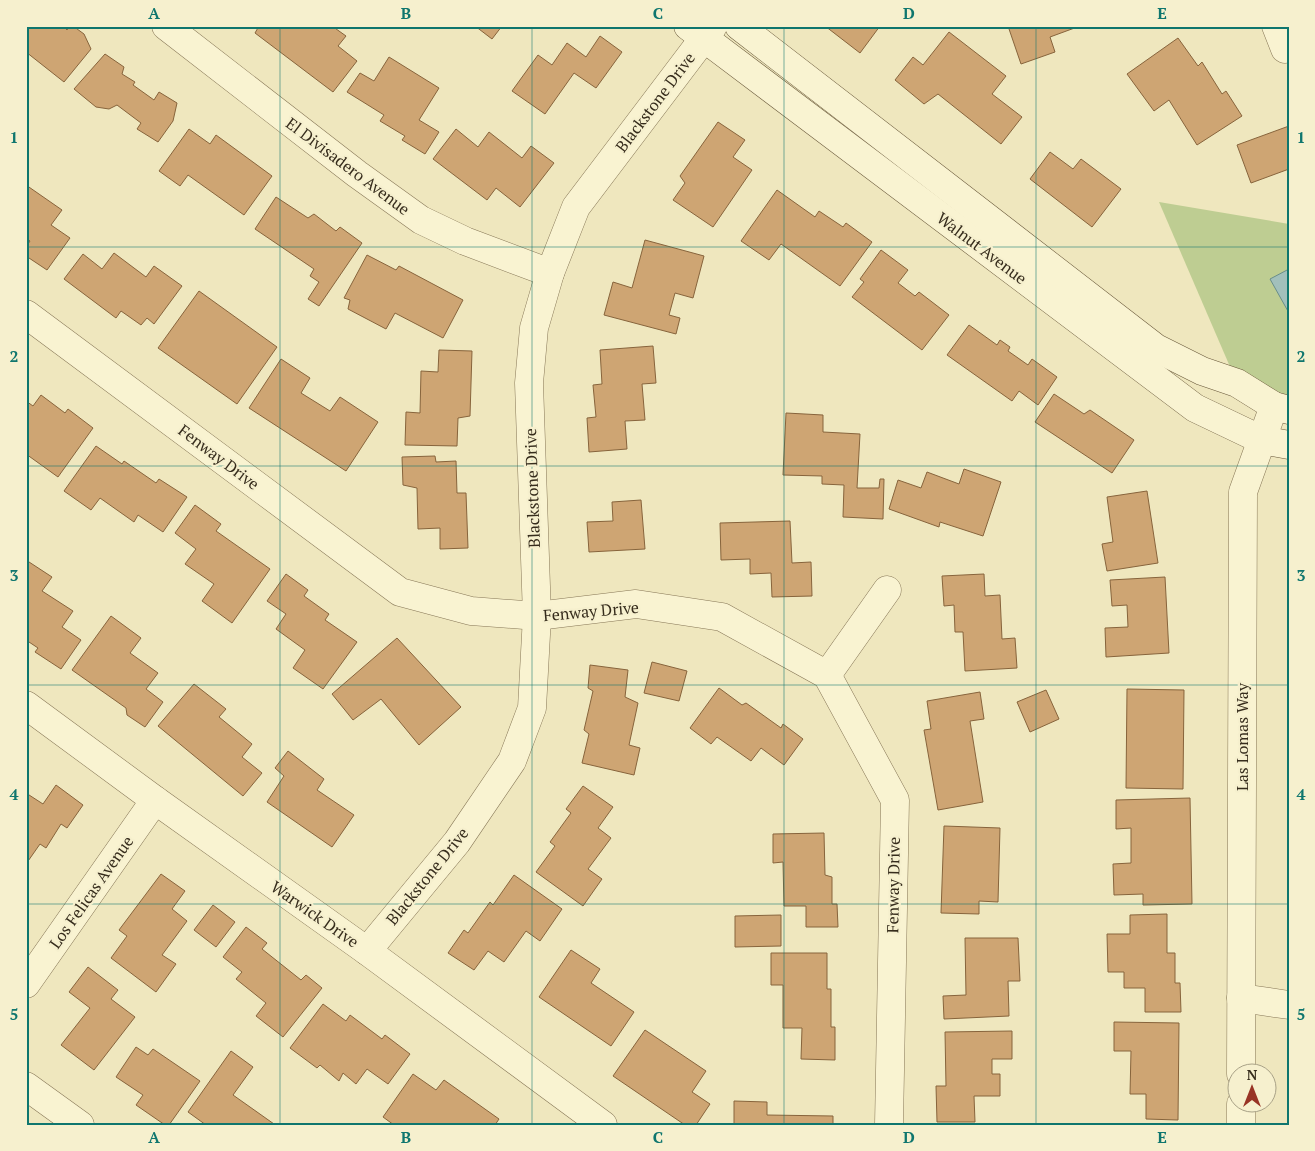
<svg xmlns="http://www.w3.org/2000/svg" width="1315" height="1151" viewBox="0 0 1315 1151" font-family="'PT Serif',serif">
<style>
.green{fill:#becd92}
.water{fill:#a2c0bb;stroke:#698e8a}
.building{fill:#cea573;stroke:#87643c}
.lines{fill:none;stroke-linecap:round;stroke-linejoin:round}
.street-casing{stroke:#877757;stroke-width:29}
.secondary-casing{stroke:#69583a;stroke-width:29}
.street{stroke:#f9f3d1;stroke-width:28}
.secondary{stroke:#f9f3d1;stroke-width:28}
.grid{fill:none;stroke:#0f766e;stroke-width:1;stroke-opacity:0.55}
.labels{text-anchor:middle;dominant-baseline:central;stroke-width:4.5;stroke-linejoin:round;paint-order:stroke}
.street-label{font-size:16px;fill:#362c1c;stroke:#f6f0ce}
.neatline{fill:none;stroke:#0f766e;stroke-width:2}
.grid-label{font-size:16px;text-anchor:middle;font-weight:bold;fill:#0f766e}
</style>
<rect width="100%" height="100%" fill="#efe7be"/>
<path class="green" d="M1159,202L1289,224V410L1237,383Z"/>
<path class="water" d="M1289,269V313L1270,279Z"/>
<g class="building">
<path d="M26,26H63L67,30L70,26H73L84,34L91,49L64,82L26,52Z"/>
<path d="M259,26H332L346,36L338,46L357,61L333,92L255,33Z"/>
<path d="M475,26H502L492,39Z"/>
<path d="M825,26H880L860,53Z"/>
<path d="M1008,26H1080L1050,37L1055,52L1021,64Z"/>
<path d="M949,32L1006,76L992,94L1022,117L1001,144L938,94L924,104L895,80L913,57L923,65Z"/>
<path d="M600,36L622,52L596,88L574,73L545,114L512,91L538,55L552,65L567,43L586,57Z"/>
<path d="M1178,38L1198,66L1202,62L1222,94L1226,91L1242,116L1197,145L1169,100L1154,111L1127,74Z"/>
<path d="M105,54L124,67L122,74L135,82L133,85L154,100L159,92L177,103L173,121L158,142L137,129L141,123L117,105L109,109L96,107L74,89Z"/>
<path d="M389,57L439,88L419,120L439,132L425,154L402,140L405,136L380,121L384,115L347,92L360,73L374,81Z"/>
<path d="M718,122L745,140L733,157L752,170L713,227L673,200L685,183L680,176Z"/>
<path d="M1289,126V169L1251,183L1237,145Z"/>
<path d="M189,129L210,144L216,135L272,176L244,215L188,175L180,186L159,171Z"/>
<path d="M456,129L478,147L489,132L522,158L531,146L554,163L520,207L496,188L487,200L433,159Z"/>
<path d="M1050,152L1073,169L1081,159L1121,189L1092,227L1030,179Z"/>
<path d="M26,185L62,210L51,225L70,238L47,270L26,256V247L30,241L26,238Z"/>
<path d="M777,190L815,217L819,211L843,227L846,223L872,242L840,286L781,244L769,260L741,241Z"/>
<path d="M276,197L308,218L314,214L336,231L340,227L362,243L319,306L308,299L319,282L310,276L314,269L255,229Z"/>
<path d="M645,240L704,256L693,298L675,293L669,315L680,318L676,334L604,315L613,282L632,288Z"/>
<path d="M881,250L908,270L898,283L915,296L919,292L949,315L922,350L852,297L864,282L860,279Z"/>
<path d="M114,253L146,277L154,266L182,286L154,324L147,318L141,325L121,311L116,318L64,279L83,254L102,269Z"/>
<path d="M367,255L396,270L399,266L463,300L443,338L395,313L386,329L348,309L350,300L344,298Z"/>
<path d="M199,291L277,347L237,404L158,348Z"/>
<path d="M969,325L997,345L1000,340L1010,347L1008,351L1028,365L1032,359L1057,377L1038,405L1019,391L1012,401L947,355Z"/>
<path d="M653,346L656,383L642,384L645,420L625,421L627,449L589,452L587,418L596,417L593,385L602,384L600,350Z"/>
<path d="M439,350L472,351L470,416L458,418L457,446L405,445L406,412L420,413L421,371L438,372Z"/>
<path d="M281,359L310,378L301,393L330,411L340,397L378,422L346,471L249,408Z"/>
<path d="M1054,394L1084,414L1090,410L1134,440L1112,473L1035,422Z"/>
<path d="M41,395L65,413L68,409L93,428L58,477L26,454V401L33,406Z"/>
<path d="M786,413L823,415V432L860,434L857,488H879L880,479H884L883,519L843,517L844,485L822,484V476L783,475Z"/>
<path d="M96,446L122,464L124,461L156,483L159,479L187,497L163,532L138,515L134,522L100,498L91,510L64,491Z"/>
<path d="M435,456L436,462L456,461L457,493H466L468,548L440,549V528L418,529L417,488L403,485L402,457Z"/>
<path d="M964,469L1001,482L983,536L940,522L939,527L889,509L898,480L921,488L927,472L959,484Z"/>
<path d="M1147,491L1158,563L1107,571L1102,544L1113,542L1107,497Z"/>
<path d="M641,500L645,549L589,552L587,522L613,521L612,502Z"/>
<path d="M195,505L221,524L216,531L270,569L232,623L202,601L214,584L185,564L196,549L175,533Z"/>
<path d="M790,521L792,563L811,562L812,596L772,597L771,573L750,574V559L721,560L720,523Z"/>
<path d="M26,560L52,577L42,591L73,611L62,627L81,640L61,669L35,652L38,648L26,640Z"/>
<path d="M286,574L308,590L304,596L329,614L325,620L357,642L323,689L293,668L305,650L276,629L286,614L267,601Z"/>
<path d="M984,574L985,596L1000,595L1002,639L1015,638L1017,668L965,671L963,632H955L954,605L944,606L942,576Z"/>
<path d="M1165,577L1169,653L1106,657L1105,628L1128,627L1127,605L1112,606L1110,580Z"/>
<path d="M111,616L141,638L130,653L158,673L146,689L163,702L145,727L127,715L126,708L72,670Z"/>
<path d="M397,638L461,707L419,745L381,699L353,720L332,694Z"/>
<path d="M652,662L687,671L679,701L644,693Z"/>
<path d="M590,665L628,670L625,697L638,703L629,745L640,748L634,775L582,763L589,734L584,730L593,691L588,688Z"/>
<path d="M194,684L226,709L219,717L252,744L242,757L262,773L243,796L158,726Z"/>
<path d="M719,688L742,705L746,703L781,728L783,724L803,739L784,765L761,748L751,761L717,737L711,744L690,728Z"/>
<path d="M1127,689L1184,690L1183,789L1126,788Z"/>
<path d="M1046,690L1059,719L1030,732L1017,702Z"/>
<path d="M980,692L984,719L970,721L983,802L938,810L924,730L931,729L927,701Z"/>
<path d="M288,751L324,779L317,790L354,815L332,847L267,802L284,776L275,768Z"/>
<path d="M56,785L83,805L67,828L61,824L46,848L40,844L26,864V793L43,804Z"/>
<path d="M583,786L613,807L598,828L611,838L588,869L602,879L583,906L536,872L555,846L550,842L571,813L566,809Z"/>
<path d="M1190,798L1192,904L1143,905V894L1114,895L1113,864L1131,863V828L1116,829V800Z"/>
<path d="M944,826L1000,828L998,902L979,901V914L941,913Z"/>
<path d="M824,833L825,875L832,877V904H837L838,927H806V906H784L783,862L773,863V834Z"/>
<path d="M161,874L185,891L172,909L187,921L162,955L176,964L156,992L111,958L127,936L119,930Z"/>
<path d="M514,875L562,909L540,941L526,931L504,962L488,951L474,970L448,953L464,930L468,933L490,902L493,905Z"/>
<path d="M213,905L235,922L216,947L194,930Z"/>
<path d="M1167,914V953H1175V983H1180L1181,1012H1145V988H1124V972H1108L1107,934H1130V915Z"/>
<path d="M781,915V946L735,947V916Z"/>
<path d="M246,927L267,943L262,949L301,980L306,975L322,988L283,1037L256,1016L266,1003L236,979L242,972L223,957Z"/>
<path d="M965,938H1018L1020,981H1008L1009,1016L944,1019L943,996L966,995Z"/>
<path d="M571,950L600,969L591,983L634,1012L611,1046L539,997Z"/>
<path d="M771,953H827V989H831V1027H835V1060L801,1059L802,1028H783V985H771Z"/>
<path d="M88,967L118,990L111,999L135,1017L94,1070L61,1045L90,1008L69,992Z"/>
<path d="M323,1004L346,1021L350,1015L382,1039L385,1035L410,1054L388,1084L367,1069L356,1084L343,1073L339,1081L320,1065L317,1068L290,1048Z"/>
<path d="M1114,1022L1179,1023L1178,1120L1146,1119V1094H1130L1131,1051H1114Z"/>
<path d="M645,1030L706,1071L692,1092L710,1104L696,1125H685L613,1076Z"/>
<path d="M1012,1031V1059H992V1074H1000V1096H974L975,1122H937L936,1086H946L945,1032Z"/>
<path d="M136,1047L148,1055L153,1049L200,1081L169,1125H165L136,1105L143,1095L116,1077Z"/>
<path d="M231,1051L253,1067L233,1095L274,1124L273,1125H206L188,1112Z"/>
<path d="M413,1074L436,1090L444,1080L499,1119L495,1125H394L383,1117Z"/>
<path d="M734,1101L767,1102V1115L833,1116V1125H734Z"/>
</g>
<g class="lines">
<g class="street-casing">
<g id="street">
<path d="M166,26L357,174L421,220L465,241L550,273"/>
<path d="M1276,26L1285,49"/>
<path d="M26,314L400,592L471,611L537,616L636,604L722,617L827,675L895,800L889,1125"/>
<path d="M827,675L887,590"/>
<path d="M26,705L155,800L367,951L603,1125"/>
<path d="M367,951L457,842L512,761L532,708L537,616L529,383L534,328L550,273L576,207L713,26"/>
<path d="M26,984L155,800"/>
<path d="M1241,998L1289,1005"/>
<path d="M1241,1074L1243,492L1274,406"/>
<path d="M26,1086L80,1125"/>
<path d="M1241,1125V1104"/>
</g>
</g>
<g class="secondary-casing">
<g id="secondary">
<path d="M688,26L1195,408L1262,440L1289,445"/>
<path d="M739,26L1156,348L1202,371L1237,383L1274,406L1289,410"/>
</g>
</g>
<use href="#street" class="street"/>
<use href="#secondary" class="secondary"/>
</g>
<path class="grid" d="M280,26V1125M532,26V1125M784,26V1125M1036,26V1125M26,247H1289M26,466H1289M26,685H1289M26,904H1289"/>
<g class="labels">
<g class="street-label">
<text transform="translate(655 102) rotate(-53)">Blackstone Drive</text>
<text transform="translate(348 166) rotate(37)">El Divisadero Avenue</text>
<text transform="translate(982 248) rotate(37)">Walnut Avenue</text>
<text transform="translate(219 457) rotate(37)">Fenway Drive</text>
<text transform="translate(532 488) rotate(-92)">Blackstone Drive</text>
<text transform="translate(591 611) rotate(-5)">Fenway Drive</text>
<text transform="translate(1242 737) rotate(-90)">Las Lomas Way</text>
<text transform="translate(427 876) rotate(-51)">Blackstone Drive</text>
<text transform="translate(893 885) rotate(-89)">Fenway Drive</text>
<text transform="translate(91 892) rotate(-55)">Los Felicas Avenue</text>
<text transform="translate(315 914) rotate(35)">Warwick Drive</text>
</g>
</g>
<rect width="1315" height="1151" fill="none" stroke="#f6f0ce" stroke-width="55"/>
<g transform="translate(1252 1088)"><circle r="24" fill="#f6f0ce" stroke="#a9a287"/>
<path d="M0-4L9 19L0 12L-9 19Z" fill="#983425"/>
<text y="-8" font-size="14" font-weight="bold" text-anchor="middle" fill="#362c1c">N</text>
</g>
<rect x="28" y="28" width="1260" height="1096" class="neatline"/>
<g class="grid-label">
<text x="154" y="19">A</text>
<text x="406" y="19">B</text>
<text x="658" y="19">C</text>
<text x="909" y="19">D</text>
<text x="1162" y="19">E</text>
<text x="14" y="143">1</text>
<text x="1301" y="143">1</text>
<text x="14" y="362">2</text>
<text x="1301" y="362">2</text>
<text x="14" y="581">3</text>
<text x="1301" y="581">3</text>
<text x="14" y="800">4</text>
<text x="1301" y="800">4</text>
<text x="14" y="1020">5</text>
<text x="1301" y="1020">5</text>
<text x="154" y="1143">A</text>
<text x="406" y="1143">B</text>
<text x="658" y="1143">C</text>
<text x="909" y="1143">D</text>
<text x="1162" y="1143">E</text>
</g>
</svg>
